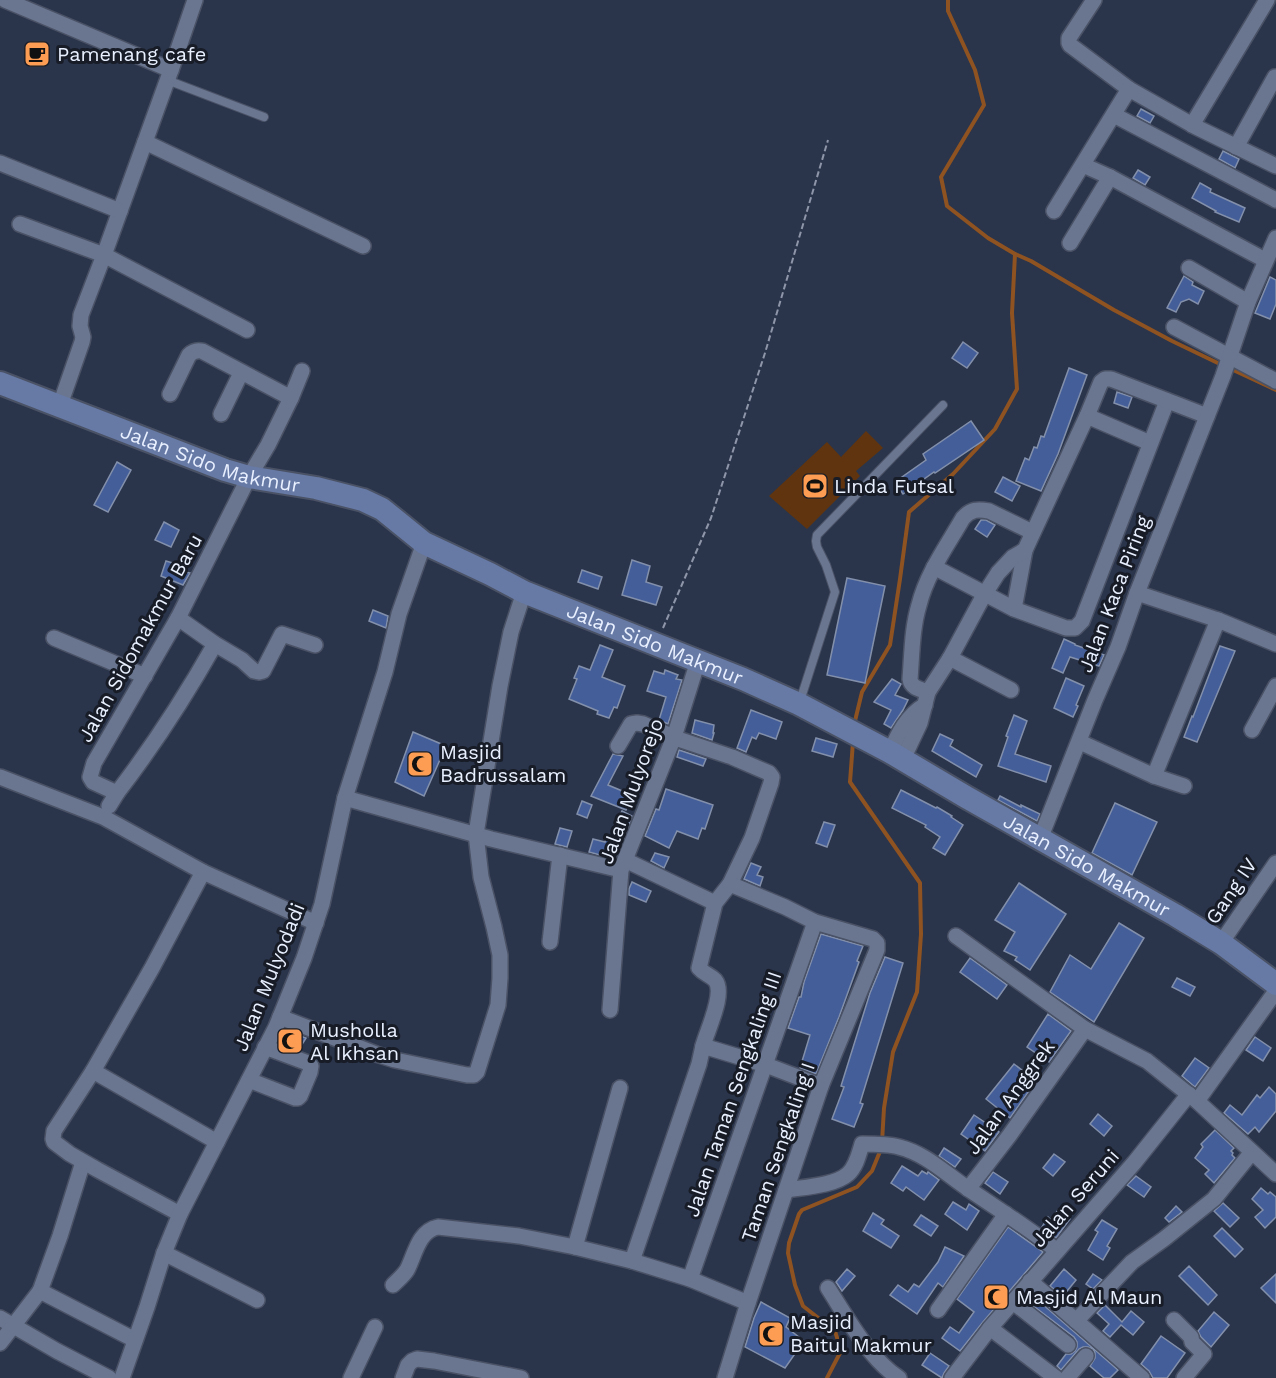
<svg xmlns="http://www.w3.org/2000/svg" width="1276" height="1378" viewBox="0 0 1276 1378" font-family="'Work Sans',sans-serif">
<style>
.green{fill:#60340e}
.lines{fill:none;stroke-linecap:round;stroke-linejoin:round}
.stream{stroke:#8e5321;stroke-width:4}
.building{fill:#445e9a;stroke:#8390ab;stroke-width:1.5}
.service-casing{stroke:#4a5266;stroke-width:10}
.minor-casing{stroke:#4a5266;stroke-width:18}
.secondary-casing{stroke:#4a5266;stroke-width:26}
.path{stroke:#8e96a9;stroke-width:2;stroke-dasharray:6 3;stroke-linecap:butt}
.service{stroke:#6a7690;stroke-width:8}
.minor{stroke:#6a7690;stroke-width:15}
.secondary{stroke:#677aa6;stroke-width:22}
.labels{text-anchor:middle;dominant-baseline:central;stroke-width:6;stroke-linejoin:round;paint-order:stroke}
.poi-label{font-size:20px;fill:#e9f0ff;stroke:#171c26;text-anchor:start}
.street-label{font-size:20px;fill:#e9f0ff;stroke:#171c26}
</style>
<rect width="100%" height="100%" fill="#2a344b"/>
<path class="green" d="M866,431L883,448L856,471L860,476L807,529L769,496L827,442L841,457Z"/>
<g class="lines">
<g class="stream">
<path d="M948,0V11L975,70L984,105L941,177L947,206L988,238L1015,254L1031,261L1114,310L1172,341L1224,366"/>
<path d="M1231,369L1276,390"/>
<path d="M854,725L862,692L890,645L900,579L909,512L953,474L995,429L1017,389L1012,313L1015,254"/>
<path d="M853,742L850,782L920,883L921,934L917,992L893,1052L884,1108L882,1142"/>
<path d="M827,1378L841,1351L835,1331L803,1306L795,1285L788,1253L789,1243L799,1214L802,1210L857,1187L872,1171L881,1149"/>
</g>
</g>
<g class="building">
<path d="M1141,109L1154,116L1150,123L1137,116Z"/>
<path d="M1223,151L1239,159L1235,168L1219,159Z"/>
<path d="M1138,170L1150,177L1145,185L1133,178Z"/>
<path d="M1200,183L1211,189L1210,192L1245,208L1239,222L1215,212L1216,211L1192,198Z"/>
<path d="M1184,276L1193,282L1192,285L1204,291L1198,304L1189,299L1181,302L1176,312L1167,308Z"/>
<path d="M1270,277L1276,280V304L1270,319L1255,313Z"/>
<path d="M963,342L978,353L967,368L952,358Z"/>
<path d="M1069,368L1087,375L1058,454L1041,491L1016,481L1025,458L1029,460L1034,447L1037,448L1041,436L1044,437Z"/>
<path d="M1117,392L1132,397L1128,408L1114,403Z"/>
<path d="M971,421L984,440L935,473L934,472L903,494L895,482L926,460L923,454Z"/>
<path d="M117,462L131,470L108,512L94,505Z"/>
<path d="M1003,477L1020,486L1012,501L995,492Z"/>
<path d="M981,520H986L995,525L987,537L975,529Z"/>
<path d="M164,522L179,530L171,547L155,540Z"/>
<path d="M632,560L650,566L646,582L662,587L656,605L622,595Z"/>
<path d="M166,561L183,566L181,571L190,573L183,585L161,576Z"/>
<path d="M582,570L602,577L598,589L578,582Z"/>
<path d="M847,578L885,586L865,683L827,675Z"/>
<path d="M373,610L388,616L386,628L369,621Z"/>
<path d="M1064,639L1075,644V645L1104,655L1099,666L1070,657L1063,673L1052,668Z"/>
<path d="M600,645L613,650L602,677L625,686L617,708L614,707L609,718L597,714L598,711L569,699L577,679L574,678L579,666L590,670Z"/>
<path d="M1220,646L1235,651L1197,742L1184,737L1192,716L1193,717Z"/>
<path d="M665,670L678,675L676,679L682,680L668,724L659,720L666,697L647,691L654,671L664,674Z"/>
<path d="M1066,678L1084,686L1076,705L1078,706L1073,717L1054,708Z"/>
<path d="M892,679L901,684L895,695L908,700L903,710L891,728L884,724L891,710L874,702Z"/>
<path d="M751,710L782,722L776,739L759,733L756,739L752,737L746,752L737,748Z"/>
<path d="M1014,715L1027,721L1015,754L1051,766L1046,782L998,766L1008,737L1006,736Z"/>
<path d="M695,720L714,725L713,733H714L712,740L692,733Z"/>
<path d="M413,732L446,746L424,796L395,782Z"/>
<path d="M940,734L953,740L950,746L982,765L976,777L932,751Z"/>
<path d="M816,738L837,744L833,757L812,751Z"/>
<path d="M679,750L706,759L703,766L677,757Z"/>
<path d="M613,754L623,756L608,785L632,795L626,810L591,796Z"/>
<path d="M666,789L713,805L705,829L702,828L698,839L677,831L669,848L645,836L656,809L659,810Z"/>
<path d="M901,790L936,808L937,807L952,816L951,817L963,825L945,855L933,848L940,837L925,827L926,825L892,808Z"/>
<path d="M1000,796L1021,807V805L1040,814L1037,821L998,800Z"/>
<path d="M582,801L592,805L587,818L577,814Z"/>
<path d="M1115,803L1157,822L1132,875L1092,853Z"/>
<path d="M622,811L632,816L628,827L617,821Z"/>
<path d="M824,822L835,825L827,847L816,843Z"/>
<path d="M560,828L572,831L567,847L555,844Z"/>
<path d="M593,839L605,842L606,839L616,842L611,858L589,852Z"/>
<path d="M655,853L669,857L664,868L651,861Z"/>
<path d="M751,863L761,867L757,875L763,877L760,886L744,879Z"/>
<path d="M632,882L651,891L646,902L629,895V889Z"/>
<path d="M1019,883L1066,914L1030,970L1015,960L1017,957L1004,951L1015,932L995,920Z"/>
<path d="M1119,923L1144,938L1094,1022L1050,992L1070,955L1091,969Z"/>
<path d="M821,934L863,946L857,961L859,962L839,1017L816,1074L800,1068L810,1035L788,1028L799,997H801L804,982Z"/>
<path d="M885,957L903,963L860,1103L863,1104L854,1127L832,1119L844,1087L841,1086L870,993Z"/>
<path d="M970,958L1007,985L997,999L960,972Z"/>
<path d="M1177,978L1195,987L1190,996L1172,987Z"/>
<path d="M1048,1014L1071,1031L1049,1062L1027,1047Z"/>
<path d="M285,1030L306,1038L299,1049L279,1042Z"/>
<path d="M1255,1037L1271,1048L1263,1061L1246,1050Z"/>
<path d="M1195,1058L1209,1068L1195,1087L1182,1076Z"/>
<path d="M1014,1064L1036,1081L1010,1118L986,1099Z"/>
<path d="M1269,1087L1276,1094V1111L1259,1132L1255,1127L1248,1134L1224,1113L1230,1105L1242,1115L1257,1095L1260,1098Z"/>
<path d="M1098,1114L1112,1126L1104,1136L1090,1124Z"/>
<path d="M974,1115L999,1132L985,1151L961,1134Z"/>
<path d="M1215,1130L1234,1148L1231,1151L1233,1153L1232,1155L1235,1158L1214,1183L1205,1174L1209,1170L1195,1158L1203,1147L1201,1144Z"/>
<path d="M944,1148L961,1159L955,1167L939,1156Z"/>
<path d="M1054,1154L1065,1162L1053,1176L1043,1168Z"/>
<path d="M902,1166L918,1176L922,1171L927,1174L928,1172L939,1180L924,1200L906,1187L903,1191L891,1183Z"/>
<path d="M993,1172L1008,1182L1000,1194L985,1183Z"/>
<path d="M1136,1176L1151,1187L1144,1197L1127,1185Z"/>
<path d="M1261,1188L1268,1194L1270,1192L1276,1197V1217L1265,1228L1255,1217L1263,1210L1252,1199Z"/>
<path d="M953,1202L966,1210L969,1204L979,1211L967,1230L945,1214Z"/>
<path d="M1223,1203L1239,1218L1230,1227L1214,1211Z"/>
<path d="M1176,1206L1182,1212L1169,1222L1165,1218Z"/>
<path d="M1058,1210L1070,1219L1056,1238L1042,1227L1048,1217L1051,1220Z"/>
<path d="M873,1213L884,1220L881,1224L899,1236L891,1248L863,1231Z"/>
<path d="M921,1215L938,1226L931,1236L914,1225Z"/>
<path d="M1102,1220L1117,1229L1107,1246L1110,1248L1103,1260L1088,1250L1098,1232L1095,1230Z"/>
<path d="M1008,1227L1043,1252L983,1322L960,1351L942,1338L950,1327L959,1333L974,1312L957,1299Z"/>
<path d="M1222,1228L1243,1249L1235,1257L1214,1236Z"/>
<path d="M945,1247L964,1256L943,1287L938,1283L917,1314L890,1295L898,1285L908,1292L914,1284L919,1287L938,1262Z"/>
<path d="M1189,1266L1217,1295L1208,1305L1179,1276Z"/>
<path d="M847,1269L855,1276L842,1291L836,1282Z"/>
<path d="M1064,1269L1076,1280L1063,1296L1050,1286Z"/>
<path d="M1093,1274L1102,1280L1093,1289L1086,1284Z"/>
<path d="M1276,1274V1303L1261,1288Z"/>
<path d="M1032,1295L1118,1370L1110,1378H1104L1090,1366L1095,1358V1353L1093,1349L1088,1347H1083L1079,1349L1061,1370L1057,1366L1066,1354H1071L1075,1351L1077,1347V1342L1074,1337L1027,1301Z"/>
<path d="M761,1302L790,1318L786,1327L804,1341L785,1368L745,1347L754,1318Z"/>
<path d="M1105,1305L1122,1322L1131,1311L1144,1322L1133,1335L1121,1325L1110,1337L1103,1331L1109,1324L1097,1313Z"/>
<path d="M1214,1312L1229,1325L1211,1347L1201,1337L1198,1331Z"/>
<path d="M1161,1336L1185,1353L1167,1378H1153L1149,1371L1141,1364Z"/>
<path d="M930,1353L949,1366L944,1373L942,1378L922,1365Z"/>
</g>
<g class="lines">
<g class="service-casing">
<g id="service">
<path d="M167,80L264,117"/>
<path d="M800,701L835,592L826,565L817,547L816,541L817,535L943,405"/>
</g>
</g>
<g class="minor-casing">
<g id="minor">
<path d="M5,0L171,70L104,255L81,315L80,326L83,337L82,342L60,405"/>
<path d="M1094,0L1069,38V43L1070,45L1129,89"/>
<path d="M171,70L195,0"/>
<path d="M1114,115L1276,200"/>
<path d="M1192,125L1267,0"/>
<path d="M145,142L363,246"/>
<path d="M1236,147L1275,77"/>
<path d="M0,163L120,211"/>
<path d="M1083,165L1110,177L1265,260"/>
<path d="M1054,211L1129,89L1196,127L1276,166"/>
<path d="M20,224L104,255L247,330"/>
<path d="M1070,243L1110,177"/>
<path d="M1189,268L1248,302"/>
<path d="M1174,327L1276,381"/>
<path d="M291,398L302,371"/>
<path d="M221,414L241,373"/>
<path d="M1087,416L1150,443"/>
<path d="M934,567L1014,609L1066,628H1075L1082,621L1167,401"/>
<path d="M1137,593L1218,620L1276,644"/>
<path d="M1014,609L1025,550"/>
<path d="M178,618L215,644L242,660L254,671L259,672L263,671L282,634L315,645"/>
<path d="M54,638L145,676"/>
<path d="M950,658L1011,690"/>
<path d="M928,692C920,689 911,688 910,679C912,654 912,628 919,605C927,573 947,546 963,518C971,509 978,509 989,511L1032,532"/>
<path d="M1252,730L1276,686"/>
<path d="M1080,742L1154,776L1184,786"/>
<path d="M618,746L631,724L637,723L643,724L678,739L732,757L769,773L772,777L771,783L752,838L730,884L715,903L699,968C704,974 710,975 715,980C726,993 707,1030 703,1046"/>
<path d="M890,752C898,734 907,715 925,705"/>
<path d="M903,759L920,723L928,692L950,658L984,595L998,573L1013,557L1025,550L1087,416L1101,382L1105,379H1111L1207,416"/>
<path d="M1154,776L1218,620"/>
<path d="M0,777L103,817L203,872L316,923"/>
<path d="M117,793C154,745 185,697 215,644"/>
<path d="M345,798L491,839L621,870"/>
<path d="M109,806L117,793L93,782L90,777L94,763L178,618L249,477L268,445L291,398L202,351C197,350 193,351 189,355L170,394"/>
<path d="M1040,839L1095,700L1118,647L1137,593L1223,376L1248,302L1276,238"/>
<path d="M625,860L715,903"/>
<path d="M956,936L1085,1029L1147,1061L1197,1101L1276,1174"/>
<path d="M550,942L560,855"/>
<path d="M1221,943L1276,863"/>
<path d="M610,1010L621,870L674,737L698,661"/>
<path d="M280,1017L376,1054L395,1060L467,1075H474L477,1072L498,1005L500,978V955L494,927L481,877L476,834L500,686L511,632L524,592"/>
<path d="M93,1071L217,1142"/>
<path d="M249,1080L295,1098H298L300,1096L310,1072L311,1066L308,1063L265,1047"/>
<path d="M1197,1101L1276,991"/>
<path d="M968,1189L1009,1136L1085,1029"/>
<path d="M786,1190C804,1187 834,1186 848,1174C856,1167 859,1154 862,1144C874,1144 888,1144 899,1147C927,1154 947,1175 970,1190C999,1210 1029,1228 1057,1251"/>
<path d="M180,1214L98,1170L70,1154L54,1142L53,1139L54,1131L93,1071L152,968L203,872"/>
<path d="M575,1247L620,1088"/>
<path d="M164,1253L257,1300"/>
<path d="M632,1261L699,1064L703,1046L766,1065L821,1086"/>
<path d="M690,1279L815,922"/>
<path d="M1030,1281L1142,1378"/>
<path d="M393,1285C398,1280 403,1276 407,1270C415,1255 418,1231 438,1227L519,1236L575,1247L632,1261L690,1279L748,1303"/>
<path d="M828,1288C846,1316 870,1360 899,1378"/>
<path d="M40,1291L60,1236L83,1162"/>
<path d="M1013,1302L1068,1345"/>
<path d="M938,1310L1006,1214"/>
<path d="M0,1318L57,1351L109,1378"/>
<path d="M1174,1320L1191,1337L1192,1342L1204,1354L1184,1378"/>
<path d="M1076,1321L1132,1262L1164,1239L1214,1199L1252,1152"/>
<path d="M990,1328L1056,1378"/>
<path d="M0,1343L40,1291L135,1340"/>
<path d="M122,1378L147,1307L164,1253L180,1214L276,1027L304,958L322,904L345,798L385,672L399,614L424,543"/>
<path d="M351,1378L375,1327"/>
<path d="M403,1378L408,1365L412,1361L417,1359L434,1361L521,1378"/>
<path d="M725,1378L748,1303L821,1086L877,950V943L873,939L815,922L785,907L730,884"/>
<path d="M952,1378L990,1328L1134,1163L1189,1094"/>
<path d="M1067,1378L1086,1356"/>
</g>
</g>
<g class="secondary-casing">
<g id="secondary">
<path id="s1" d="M0,383L225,470L249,477L316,488L363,500L382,509L424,543L490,574L524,592L743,679L799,704L890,752L966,797L1175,915L1221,943L1276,984"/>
</g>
</g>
<path class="path" d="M663,628L711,518L765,353L828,140"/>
<use href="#service" class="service"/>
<use href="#minor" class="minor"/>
<use href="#secondary" class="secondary"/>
</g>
<defs>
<g id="cafe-square" transform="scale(1.35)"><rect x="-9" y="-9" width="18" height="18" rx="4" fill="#fc9d53" stroke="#171c26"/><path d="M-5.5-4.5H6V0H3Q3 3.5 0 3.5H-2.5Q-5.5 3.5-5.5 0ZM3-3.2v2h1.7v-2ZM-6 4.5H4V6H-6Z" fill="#111"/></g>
<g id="stadium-square" transform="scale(1.35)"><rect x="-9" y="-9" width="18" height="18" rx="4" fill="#fc9d53" stroke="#171c26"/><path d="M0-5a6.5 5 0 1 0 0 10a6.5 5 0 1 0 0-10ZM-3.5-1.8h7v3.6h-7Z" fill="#111"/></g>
<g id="mosque-square" transform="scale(1.35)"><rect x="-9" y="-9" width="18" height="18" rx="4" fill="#fc9d53" stroke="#171c26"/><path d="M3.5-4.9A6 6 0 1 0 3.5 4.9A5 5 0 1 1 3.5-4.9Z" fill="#111"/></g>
</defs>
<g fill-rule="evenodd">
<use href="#cafe-square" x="37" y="54"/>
<use href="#stadium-square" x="815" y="486"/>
<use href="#mosque-square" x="420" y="764"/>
<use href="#mosque-square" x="290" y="1041"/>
<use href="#mosque-square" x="996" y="1297"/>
<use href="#mosque-square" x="771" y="1334"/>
</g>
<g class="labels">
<g class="poi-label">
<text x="57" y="54">Pamenang cafe</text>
<text x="834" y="486">Linda Futsal</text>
<text x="440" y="752">Masjid<tspan x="440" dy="23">Badrussalam</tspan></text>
<text x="310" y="1030">Musholla<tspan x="310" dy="23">Al Ikhsan</tspan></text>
<text x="1016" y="1297">Masjid Al Maun</text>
<text x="790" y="1322">Masjid<tspan x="790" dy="23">Baitul Makmur</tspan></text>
</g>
<g class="street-label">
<text stroke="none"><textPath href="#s1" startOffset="224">Jalan Sido Makmur</textPath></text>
<text transform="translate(1114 594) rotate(-69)">Jalan Kaca Piring</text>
<text transform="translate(140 638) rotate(-61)">Jalan Sidomakmur Baru</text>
<text stroke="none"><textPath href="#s1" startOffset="710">Jalan Sido Makmur</textPath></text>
<text transform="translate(631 791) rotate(-70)">Jalan Mulyorejo</text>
<text stroke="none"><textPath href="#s1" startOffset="1196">Jalan Sido Makmur</textPath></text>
<text transform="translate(1231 891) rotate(-56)">Gang IV</text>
<text transform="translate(269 977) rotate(-68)">Jalan Mulyodadi</text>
<text transform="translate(733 1094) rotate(-71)">Jalan Taman Sengkaling III</text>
<text transform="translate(1010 1097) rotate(-54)">Jalan Anggrek</text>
<text transform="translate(778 1152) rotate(-71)">Taman Sengkaling I</text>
<text transform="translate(1075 1198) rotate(-49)">Jalan Seruni</text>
</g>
</g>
</svg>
